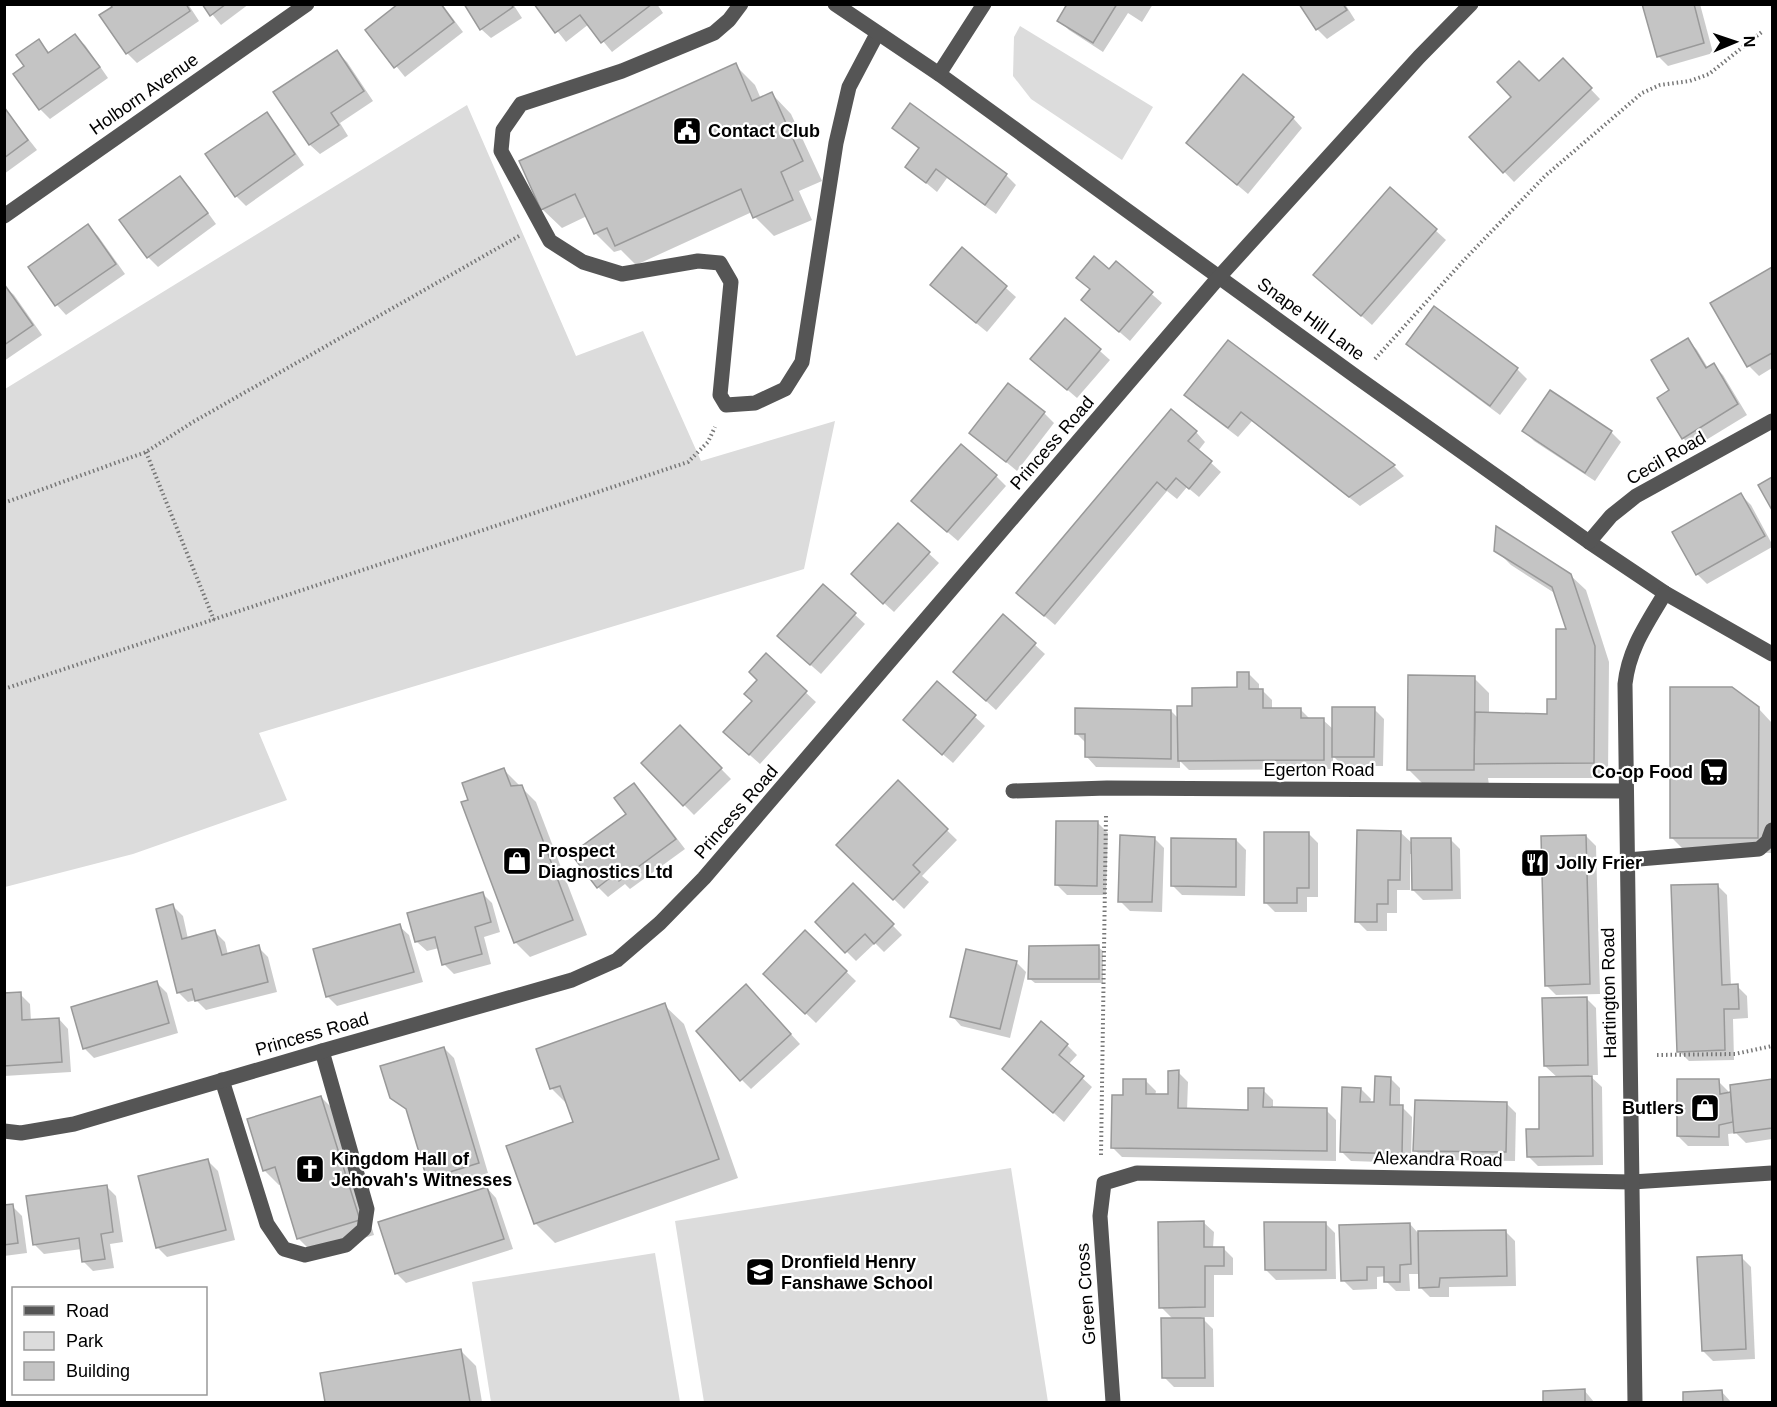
<svg xmlns="http://www.w3.org/2000/svg" width="1777" height="1407" viewBox="0 0 1777 1407" font-family="Helvetica,sans-serif">
<style>
.green{fill:#dcdcdc}
.shadow{fill:#0003}
.building{fill:#c4c4c4;stroke:#999;stroke-width:1.5}
.lines{fill:none;stroke-linecap:round;stroke-linejoin:round}
.path{stroke:#777;stroke-width:4;stroke-dasharray:1.5 3;stroke-linecap:butt}
.minor{stroke:#555;stroke-width:15}
.labels{text-anchor:middle;dominant-baseline:central;stroke-width:4.5;stroke-linejoin:round;paint-order:stroke}
.street-label{font-size:18px;fill:#000;stroke:#fff}
.poi-label{font-size:18px;font-weight:bold;fill:#000;stroke:#fff;text-anchor:start}
</style>
<rect width="100%" height="100%" fill="#fff"/>
<g class="green">
<path d="M1020,26L1153,107L1122,160L1031,99L1013,76L1014,37Z"/>
<path d="M467,105L576,356L643,331L701,461L835,421L804,569L259,733L287,800L133,854L5,887V389Z"/>
<path d="M1011,1168L1048,1402H704L675,1221Z"/>
<path d="M655,1253L680,1402H491L472,1282Z"/>
</g>
<g class="shadow">
<path d="M112,4H188L199,21L137,63L127,53L101,16L114,7Z"/>
<path d="M204,4H249L221,25Z"/>
<path d="M400,4H442L463,32L405,77L367,30Z"/>
<path d="M465,4H513L522,18L491,38L481,29Z"/>
<path d="M536,4H657L663,13L612,52L589,24L566,42Z"/>
<path d="M1069,4H1153L1142,22L1128,13L1103,52L1069,30L1059,20Z"/>
<path d="M1301,4H1345L1355,20L1327,39L1317,29Z"/>
<path d="M1644,4H1700L1713,53L1668,66L1658,56Z"/>
<path d="M75,36L85,45L108,78L50,119L40,109L15,75L26,67L38,41L50,53Z"/>
<path d="M337,52L347,62L373,101L340,123L348,136L320,154L310,145L275,92Z"/>
<path d="M1563,60L1600,99L1514,182L1471,137L1539,83Z"/>
<path d="M735,65L755,85L761,99L772,94L791,114L822,181L799,191L812,220L774,236L755,217L752,212L636,265L621,250L614,252L595,233L587,216L562,228L542,209Z"/>
<path d="M911,105L1006,175L1016,185L996,214L947,178L937,192L907,167L920,150L894,128Z"/>
<path d="M4,108L37,150L4,174Z"/>
<path d="M266,114L276,124L304,165L246,206L236,196Z"/>
<path d="M1293,118L1302,128L1248,194L1198,152Z"/>
<path d="M180,178L190,188L216,224L158,267L148,257Z"/>
<path d="M1390,189L1446,240L1372,325L1325,284Z"/>
<path d="M88,226L98,236L125,274L66,315L57,305L30,267Z"/>
<path d="M962,249L1016,297L987,332L942,295Z"/>
<path d="M1116,263L1162,303L1130,341L1093,309L1091,290L1078,278L1109,271Z"/>
<path d="M1772,268V368L1759,376L1749,366L1712,303Z"/>
<path d="M4,286L14,295L42,335L4,361Z"/>
<path d="M1065,320L1110,360L1077,398L1042,368Z"/>
<path d="M1688,340L1697,350L1708,368L1713,365L1723,375L1747,415L1693,448L1683,438L1671,391Z"/>
<path d="M1228,342L1394,466L1404,476L1360,506L1252,421L1238,437L1196,405L1186,395Z"/>
<path d="M1408,344L1517,369L1527,379L1500,415L1418,354Z"/>
<path d="M1550,392L1611,432L1621,442L1595,481L1534,441L1524,431Z"/>
<path d="M1044,413L1054,423L1017,471L971,433Z"/>
<path d="M1196,432L1205,442L1198,451L1221,472L1199,497L1187,487L1177,499L1167,491L1055,625L1028,602Z"/>
<path d="M996,476L1006,486L958,541L923,511Z"/>
<path d="M1741,495L1751,505L1772,544V547L1707,584L1697,574Z"/>
<path d="M898,525L939,563L894,612L863,584Z"/>
<path d="M1496,550L1570,575L1586,590L1609,662L1608,778H1488L1489,785L1423,784L1408,769L1474,678L1489,693V714L1548,716L1557,701L1568,631L1556,594L1511,565Z"/>
<path d="M823,586L865,624L821,674L789,646Z"/>
<path d="M1003,616L1045,654L996,710L965,682Z"/>
<path d="M766,656L816,702L760,764L735,742L753,701Z"/>
<path d="M1249,674L1259,684V690H1262L1272,700V710H1301L1311,720H1323L1333,729L1374,709L1384,719L1383,766H1343L1333,756V769L1189,770L1180,761V768L1096,767L1087,757V744L1076,733L1171,711L1179,719L1193,708L1238,689Z"/>
<path d="M937,683L985,726L953,763L915,730Z"/>
<path d="M1758,708L1772,723V853L1686,852L1671,837Z"/>
<path d="M680,727L731,779L694,815L643,763Z"/>
<path d="M503,769L536,802L587,935L530,957L515,942L470,800Z"/>
<path d="M898,783L957,840L922,876L929,882L904,909L838,845Z"/>
<path d="M634,785L644,795L685,849L630,889L625,884L608,897L598,887L628,814Z"/>
<path d="M1098,823L1108,833L1106,895H1067L1057,885Z"/>
<path d="M1400,832L1413,844L1450,839L1460,849L1461,899L1423,900L1413,890V854H1410V890H1397V913H1387V931H1367L1357,921Z"/>
<path d="M1308,833L1318,843V897H1307V912H1275L1265,902Z"/>
<path d="M1586,836L1596,846L1600,994L1556,995L1546,985Z"/>
<path d="M1154,838L1164,848L1162,912L1130,911L1120,901Z"/>
<path d="M1236,840L1246,850L1245,896L1182,895L1172,885Z"/>
<path d="M853,885L902,935L884,952L875,943L856,961L817,922Z"/>
<path d="M1717,885L1727,895L1731,986H1737L1747,996L1748,1018L1733,1019L1734,1060L1689,1061L1679,1051Z"/>
<path d="M482,893L492,903L500,932L484,937L491,964L454,974L444,964L439,948L427,951L417,942Z"/>
<path d="M173,906L183,916L188,939L215,932L225,942L228,955L258,947L268,957L277,992L206,1010L196,1000L188,1002L178,992Z"/>
<path d="M399,926L409,935L423,982L337,1006L327,996Z"/>
<path d="M805,932L856,981L816,1023L765,974Z"/>
<path d="M1098,947L1103,951V983H1035L1030,979Z"/>
<path d="M1016,962L1026,972L1010,1038L961,1026L952,1016Z"/>
<path d="M157,983L167,993L178,1033L94,1058L84,1048Z"/>
<path d="M4,994H20L30,1004L31,1021L59,1019L68,1029L71,1072L4,1076Z"/>
<path d="M756,996L800,1044L751,1089L742,1080Z"/>
<path d="M1586,998L1596,1008L1598,1075H1589L1602,1087L1603,1165L1538,1166L1528,1156L1541,1130L1558,1078L1545,1066Z"/>
<path d="M664,1005L684,1024L738,1178L555,1243L535,1223L575,1123L568,1105L552,1089L538,1050Z"/>
<path d="M1067,1045L1077,1055L1068,1065L1092,1087L1064,1122L1004,1069Z"/>
<path d="M444,1048L454,1058L488,1173L438,1188L428,1178L409,1112L391,1097Z"/>
<path d="M1178,1072L1188,1082L1187,1110L1249,1111L1263,1090L1273,1100V1109L1326,1110L1336,1120V1161L1122,1157L1112,1147L1125,1097L1146,1081L1156,1091L1155,1096H1169Z"/>
<path d="M1390,1078L1400,1088V1107H1402L1412,1117L1411,1163L1351,1161L1341,1151L1361,1089L1371,1099L1370,1103H1376Z"/>
<path d="M1718,1081L1728,1091V1094H1733L1732,1087L1772,1081V1139L1746,1143L1736,1133L1728,1134L1729,1146H1688L1678,1136Z"/>
<path d="M321,1097L336,1112L374,1235L313,1253L298,1238L282,1184L279,1185L264,1170Z"/>
<path d="M1506,1103L1516,1113L1515,1161L1425,1160L1415,1150Z"/>
<path d="M208,1161L218,1171L235,1240L167,1257L157,1247Z"/>
<path d="M106,1186L116,1196L123,1242L110,1244L114,1268L93,1271L83,1261L82,1249L44,1254L34,1244Z"/>
<path d="M487,1188L496,1198L513,1249L406,1283L396,1273Z"/>
<path d="M12,1206L22,1216L27,1253L4,1256V1207Z"/>
<path d="M1204,1223L1214,1232L1213,1248H1223L1233,1258V1275H1214V1317H1201L1213,1329L1214,1387H1174L1164,1377L1173,1319L1161,1307Z"/>
<path d="M1325,1223L1335,1233L1336,1279L1276,1280L1266,1270Z"/>
<path d="M1410,1224L1418,1233L1505,1231L1515,1241L1516,1286L1449,1287V1297H1430L1420,1287V1274H1409L1410,1291H1396L1386,1281V1276L1377,1277V1289L1353,1290L1343,1280Z"/>
<path d="M1741,1257L1751,1267L1755,1359L1713,1361L1703,1351Z"/>
<path d="M461,1351L476,1366L482,1402H326L322,1375Z"/>
<path d="M1584,1390L1594,1402H1545L1544,1392Z"/>
<path d="M1721,1391L1731,1402H1685L1684,1394Z"/>
</g>
<g class="building">
<path d="M110,4H186L190,11L126,54L99,15L112,7Z"/>
<path d="M202,4H226L210,16Z"/>
<path d="M398,4H441L454,22L394,68L365,30Z"/>
<path d="M464,4H511L513,7L480,30Z"/>
<path d="M534,4H652L601,43L580,15L555,33Z"/>
<path d="M1067,4H1117L1093,43L1057,21Z"/>
<path d="M1299,4H1343L1347,10L1316,30Z"/>
<path d="M1642,4H1694L1704,43L1657,57Z"/>
<path d="M75,34L100,67L39,110L13,74L24,66L16,55L39,39L48,53Z"/>
<path d="M337,50L364,91L331,113L339,125L309,145L273,92Z"/>
<path d="M1563,58L1592,88L1503,173L1469,137L1511,97L1497,82L1519,61L1539,81Z"/>
<path d="M736,63L752,101L772,92L803,161L781,172L793,200L753,218L741,189L615,246L607,228L594,234L575,194L541,210L519,161Z"/>
<path d="M1243,74L1294,117L1237,185L1186,143Z"/>
<path d="M910,103L1007,174L985,205L936,169L926,183L905,167L919,148L892,128Z"/>
<path d="M4,107L28,140L4,158Z"/>
<path d="M267,112L295,154L235,197L205,154Z"/>
<path d="M180,176L208,213L147,258L119,220Z"/>
<path d="M1390,187L1437,229L1361,316L1313,275Z"/>
<path d="M88,224L116,264L55,306L28,267Z"/>
<path d="M962,247L1007,286L976,323L930,285Z"/>
<path d="M1094,256L1109,269L1116,261L1153,292L1119,332L1081,300L1090,289L1076,278Z"/>
<path d="M1772,267V353L1747,367L1710,303Z"/>
<path d="M4,284L33,325L4,345Z"/>
<path d="M1434,306L1518,368L1490,406L1406,344Z"/>
<path d="M1065,318L1101,349L1067,390L1030,359Z"/>
<path d="M1688,338L1706,368L1714,363L1738,404L1682,439L1657,398L1669,390L1651,360Z"/>
<path d="M1228,340L1395,465L1349,497L1241,412L1228,428L1184,395Z"/>
<path d="M1008,383L1045,412L1006,462L969,433Z"/>
<path d="M1550,390L1612,431L1585,473L1522,431Z"/>
<path d="M1171,409L1197,431L1188,441L1212,461L1189,489L1176,478L1166,490L1157,482L1044,616L1016,593Z"/>
<path d="M961,444L997,475L947,532L911,501Z"/>
<path d="M1772,477V510L1758,485Z"/>
<path d="M1741,493L1765,536L1696,575L1672,532Z"/>
<path d="M898,523L930,552L883,604L851,574Z"/>
<path d="M1496,526L1571,574L1595,646L1594,763L1474,764L1475,712L1547,714V699H1556V629H1566L1552,587L1494,551Z"/>
<path d="M823,584L856,613L810,665L777,636Z"/>
<path d="M1003,614L1036,643L986,701L953,672Z"/>
<path d="M766,653L807,691L749,755L723,732L752,701L744,694L757,680L749,672Z"/>
<path d="M1237,672H1249V689H1263V708H1301V718H1324V760L1178,761L1177,706H1192V688L1237,687Z"/>
<path d="M1408,675L1475,676L1474,770H1407Z"/>
<path d="M937,681L976,715L942,755L903,720Z"/>
<path d="M1670,687H1732L1759,707L1758,838H1670Z"/>
<path d="M1332,707H1375L1374,757H1332Z"/>
<path d="M1075,708L1171,710V759L1085,757V734H1075Z"/>
<path d="M680,725L722,768L683,806L641,763Z"/>
<path d="M504,768L511,786L522,785L573,920L514,943L461,802L468,800L462,783Z"/>
<path d="M898,780L948,829L913,865L920,872L893,900L836,845Z"/>
<path d="M634,783L676,839L619,881L615,874L597,888L571,854L626,814L614,798Z"/>
<path d="M1056,821H1098L1097,886L1055,885Z"/>
<path d="M1357,830L1401,831L1400,880H1388V904H1377V922H1355Z"/>
<path d="M1264,832H1309V888H1297V903H1264Z"/>
<path d="M1120,835L1155,837L1152,902H1118Z"/>
<path d="M1586,835L1590,984L1545,986L1541,836Z"/>
<path d="M1171,838L1236,839V887L1171,886Z"/>
<path d="M1411,838H1451L1452,890H1412Z"/>
<path d="M853,883L894,924L874,944L865,934L845,953L815,922Z"/>
<path d="M1718,884L1722,985L1738,984L1739,1009H1724L1725,1050L1677,1052L1671,885Z"/>
<path d="M483,892L491,922L475,927L482,954L442,965L435,937L415,942L407,913Z"/>
<path d="M173,904L182,939L215,930L222,955L259,945L268,982L195,1001L192,989L177,993L156,909Z"/>
<path d="M400,924L414,972L326,997L313,949Z"/>
<path d="M805,930L847,971L805,1014L763,974Z"/>
<path d="M1099,945V979H1028L1029,946Z"/>
<path d="M966,949L1017,961L1000,1029L950,1017Z"/>
<path d="M157,981L169,1023L83,1049L71,1007Z"/>
<path d="M746,984L791,1034L740,1081L696,1031Z"/>
<path d="M21,992L22,1020L59,1018L62,1062L4,1066V993Z"/>
<path d="M1587,997L1588,1065L1544,1066L1542,998Z"/>
<path d="M665,1003L719,1159L534,1224L506,1146L573,1122L560,1086L550,1089L536,1049Z"/>
<path d="M1041,1021L1068,1044L1059,1055L1084,1076L1053,1113L1002,1069Z"/>
<path d="M444,1047L479,1163L427,1179L406,1109L390,1098L380,1066Z"/>
<path d="M1179,1070L1178,1108L1248,1110V1088H1264L1263,1107L1327,1108V1151L1111,1148L1112,1095H1123V1079H1146V1094H1168V1071Z"/>
<path d="M1375,1076L1391,1077L1390,1105H1403L1402,1154L1340,1152L1342,1087L1361,1088L1360,1102H1374Z"/>
<path d="M1592,1076L1593,1156L1527,1157L1526,1129H1539V1077Z"/>
<path d="M1677,1079H1719L1720,1094L1731,1092L1733,1122L1719,1125V1137L1677,1136Z"/>
<path d="M1772,1079V1128L1734,1133L1730,1085Z"/>
<path d="M321,1096L360,1220L297,1239L275,1167L263,1171L247,1119Z"/>
<path d="M1415,1100L1507,1102L1506,1152L1413,1151Z"/>
<path d="M208,1159L226,1230L156,1248L138,1176Z"/>
<path d="M107,1185L113,1232L101,1234L105,1259L82,1262L79,1238L33,1245L26,1196Z"/>
<path d="M487,1187L504,1239L395,1274L378,1222Z"/>
<path d="M13,1204L18,1243L4,1245V1205Z"/>
<path d="M1204,1221V1247H1224V1266H1205V1307L1159,1308L1158,1222Z"/>
<path d="M1264,1222H1326V1270H1265Z"/>
<path d="M1410,1223L1411,1264L1400,1265V1282H1384V1267H1367V1280L1341,1281L1339,1225Z"/>
<path d="M1506,1230L1507,1276L1440,1278L1439,1287L1419,1288L1418,1231Z"/>
<path d="M1742,1255L1746,1349L1702,1351L1697,1257Z"/>
<path d="M1161,1318H1204L1205,1378H1162Z"/>
<path d="M461,1349L470,1402H325L320,1373Z"/>
<path d="M1585,1389V1402H1543V1391Z"/>
<path d="M1722,1390L1723,1402H1683V1392Z"/>
</g>
<g class="lines">
<g class="path">
<path d="M1375,359L1464,260L1545,176L1642,93L1660,85L1690,81L1709,74L1763,31"/>
<path d="M146,452L214,620"/>
<path d="M4,503L146,452L193,422L519,236"/>
<path d="M4,689L688,462L708,442L715,427"/>
<path d="M1657,1055L1735,1054L1772,1046"/>
<path d="M1101,1155L1106,815"/>
</g>
<g class="minor">
<path d="M741,4L729,20L714,33L622,71L521,104L503,130L501,151L550,241L583,262L622,274L698,261L720,263L731,282L720,395L726,405L755,403L785,389L802,362L836,143L849,87L877,34"/>
<path d="M835,4L939,74L1358,378L1589,542L1665,593L1772,654"/>
<path d="M939,74L984,4"/>
<path d="M4,216L307,4"/>
<path d="M1589,542L1611,516L1636,496L1772,421"/>
<path d="M1013,791L1107,788L1625,791"/>
<path d="M1627,860L1759,849L1768,841L1772,830"/>
<path d="M222,1080L267,1224L284,1249L305,1255L346,1245L364,1229L367,1209L322,1051"/>
<path d="M4,1131L21,1133L74,1124L322,1051L572,980L617,960L660,923L704,878L1219,277L1419,57L1471,4"/>
<path d="M1113,1402L1100,1216L1104,1183L1137,1173L1632,1182L1772,1173"/>
<path d="M1635,1402L1625,684C1629,648 1647,624 1665,593"/>
</g>
</g>
<defs>
<g id="civic-square" transform="scale(1.5)"><rect x="-9" y="-9" width="18" height="18" rx="4" fill="#000" stroke="#fff"/><path d="M-.6-6.5H3V-4.5H.6V-3L4-1V1h2V6H-6V1h2V-1L-.6-3ZM-1.2 2.5V6h2.4V2.5Z" fill="#fff"/></g>
<g id="supermarket-square" transform="scale(1.5)"><rect x="-9" y="-9" width="18" height="18" rx="4" fill="#000" stroke="#fff"/><path d="M-6-5.5h2.5l.6 2H6L4.5 2H-2.5L-4.4-4H-6ZM-1.5 3.2a1.3 1.3 0 1 0 .1 0ZM3 3.2a1.3 1.3 0 1 0 .1 0Z" fill="#fff"/></g>
<g id="shop-square" transform="scale(1.5)"><rect x="-9" y="-9" width="18" height="18" rx="4" fill="#000" stroke="#fff"/><path d="M-5-2.5h2.3a2.7 3.5 0 0 1 5.4 0H5L5.5 6h-11ZM-1.5-2.5h3a1.5 2.3 0 0 0-3 0Z" fill="#fff"/></g>
<g id="restaurant-square" transform="scale(1.5)"><rect x="-9" y="-9" width="18" height="18" rx="4" fill="#000" stroke="#fff"/><path d="M-5-6h1v4h1v-4h1v4h1v-4h1v5L-1.5 .5V6h-2V.5L-5-1ZM5-6V6H3V1.5H1.5Q1.5-4 5-6Z" fill="#fff"/></g>
<g id="church-square" transform="scale(1.5)"><rect x="-9" y="-9" width="18" height="18" rx="4" fill="#000" stroke="#fff"/><path d="M-1.2-6h2.4v3.5h3.3v2.4h-3.3V6h-2.4V-.1h-3.3v-2.4h3.3Z" fill="#fff"/></g>
<g id="school-square" transform="scale(1.5)"><rect x="-9" y="-9" width="18" height="18" rx="4" fill="#000" stroke="#fff"/><path d="M0-5L7-2L0 1L-7-2ZM-4 1L0 2.5L4 1V4Q0 6-4 4Z" fill="#fff"/></g>
</defs>
<g fill-rule="evenodd">
<use href="#civic-square" x="687" y="131"/>
<use href="#supermarket-square" x="1714" y="772"/>
<use href="#shop-square" x="517" y="861"/>
<use href="#restaurant-square" x="1535" y="863"/>
<use href="#shop-square" x="1705" y="1108"/>
<use href="#church-square" x="310" y="1169"/>
<use href="#school-square" x="760" y="1272"/>
</g>
<g class="labels">
<g class="street-label">
<text transform="translate(144 94) rotate(-35)">Holborn Avenue</text>
<text transform="translate(1311 319) rotate(36)">Snape Hill Lane</text>
<text transform="translate(1052 443) rotate(-49)">Princess Road</text>
<text transform="translate(1666 458) rotate(-30)">Cecil Road</text>
<text x="1319" y="770">Egerton Road</text>
<text transform="translate(736 812) rotate(-49)">Princess Road</text>
<text transform="translate(1609 993) rotate(-91)">Hartington Road</text>
<text transform="translate(312 1034) rotate(-16)">Princess Road</text>
<text transform="translate(1438 1159) rotate(1)">Alexandra Road</text>
<text transform="translate(1086 1294) rotate(-94)">Green Cross</text>
</g>
<g class="poi-label">
<text x="708" y="131">Contact Club</text>
<text x="1693" y="772" text-anchor="end">Co-op Food</text>
<text x="538" y="851">Prospect<tspan x="538" dy="21">Diagnostics Ltd</tspan></text>
<text x="1556" y="863">Jolly Frier</text>
<text x="1684" y="1108" text-anchor="end">Butlers</text>
<text x="331" y="1159">Kingdom Hall of<tspan x="331" dy="21">Jehovah's Witnesses</tspan></text>
<text x="781" y="1262">Dronfield Henry<tspan x="781" dy="21">Fanshawe School</tspan></text>
</g>
</g>
<rect width="1777" height="1407" fill="none" stroke="#000000" stroke-width="12"/>
<rect x="12" y="1287" width="195" height="108" fill="#ffffff" stroke="#999999" stroke-width="1.5"/>
<rect x="24" y="1306" width="30" height="9" fill="#555555" stroke="#999999" stroke-width="1.5"/>
<text x="66" y="1317" font-size="18" fill="#000000">Road</text>
<rect x="24" y="1332" width="30" height="18" fill="#dcdcdc" stroke="#999999" stroke-width="1.5"/>
<text x="66" y="1347" font-size="18" fill="#000000">Park</text>
<rect x="24" y="1362" width="30" height="18" fill="#c4c4c4" stroke="#999999" stroke-width="1.5"/>
<text x="66" y="1377" font-size="18" fill="#000000">Building</text>
<g transform="translate(1735 42) rotate(88)" stroke="#ffffff" stroke-width="4.5" paint-order="stroke">
<path d="M0-4.5L10 22L0 15L-10 22Z" fill="#000000"/>
<text y="-9" font-size="16" font-weight="bold" text-anchor="middle" fill="#000000">N</text>
</g>
</svg>
